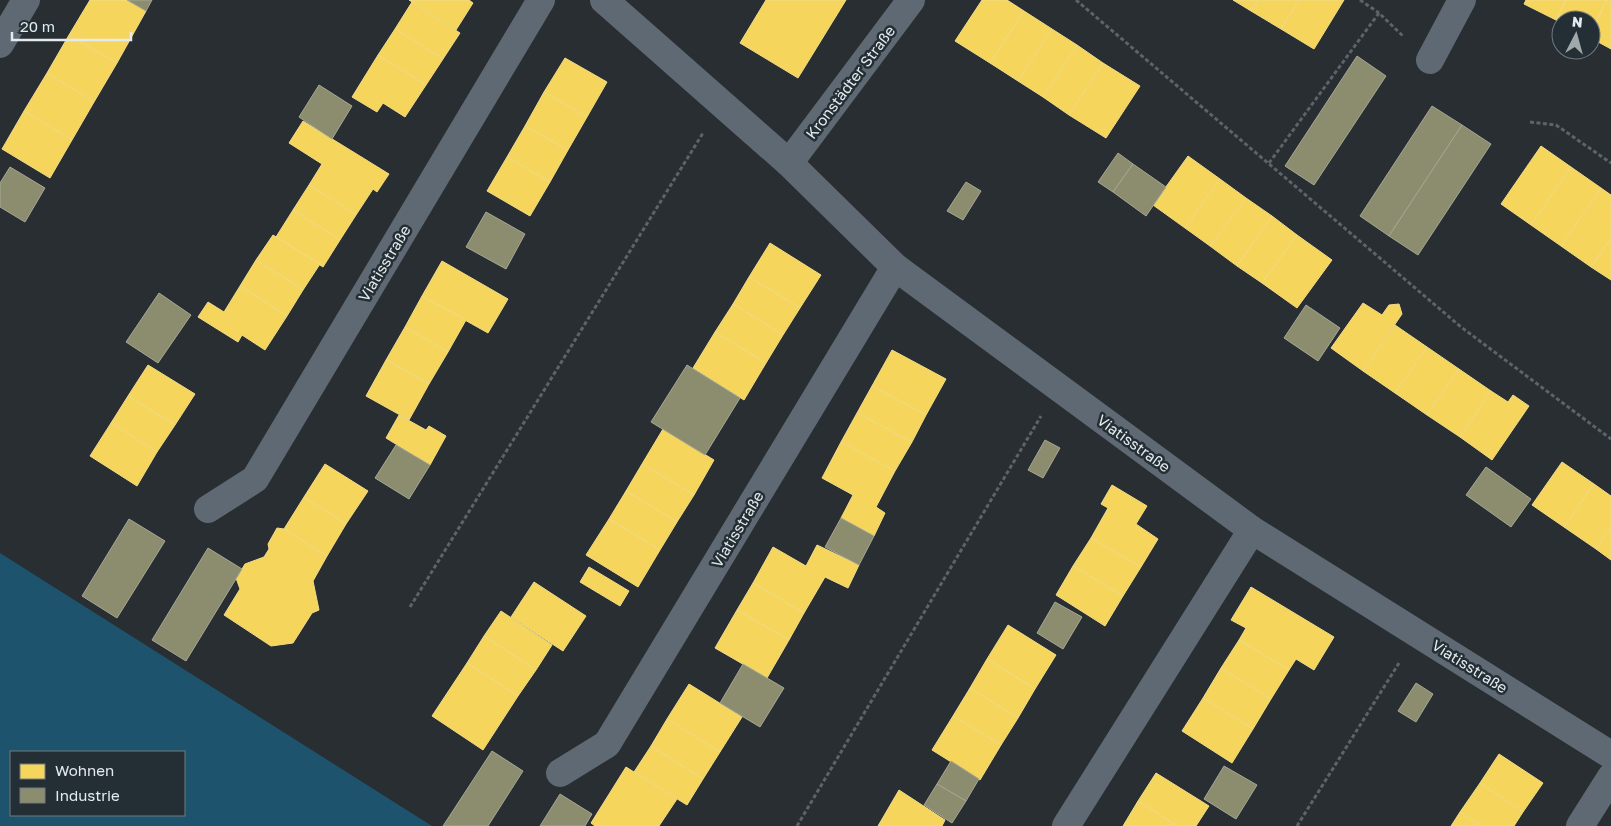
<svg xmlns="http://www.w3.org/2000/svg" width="1611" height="826" viewBox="0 0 1611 826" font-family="'Golos Text',sans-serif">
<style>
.forest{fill:#1e536d;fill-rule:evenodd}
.homes{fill:#f6d55c;stroke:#f1dc88}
.industry{fill:#8c8c6e;stroke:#a6a895}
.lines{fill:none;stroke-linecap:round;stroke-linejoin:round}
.path{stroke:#5c646b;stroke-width:3;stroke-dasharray:4 2.5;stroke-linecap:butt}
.minor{stroke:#5e6973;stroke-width:28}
.labels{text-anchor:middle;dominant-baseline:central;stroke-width:5;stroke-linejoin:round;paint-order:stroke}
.street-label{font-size:15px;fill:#e4ebef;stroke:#242f35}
</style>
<rect width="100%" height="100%" fill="#282e31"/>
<path class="forest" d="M0,553L432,826H0ZM11,752H184V815H11Z"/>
<g class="homes">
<path d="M90,0H127L146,11L117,63L69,35Z"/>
<path d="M409,0H469L473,3L456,30Z"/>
<path d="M766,0H846L798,78L740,43Z"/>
<path d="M982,0H1007L1024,11L990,63L955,41Z"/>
<path d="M1233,0H1258L1251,11Z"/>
<path d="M1258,0H1299L1281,29L1251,11Z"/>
<path d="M1299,0H1344L1314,49L1281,29Z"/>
<path d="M1526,0H1566L1556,20L1524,4Z"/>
<path d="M1566,0H1607L1591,32V20H1561V23L1556,20Z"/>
<path d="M1607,0H1611V49L1591,38V32Z"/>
<path d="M412,2L460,33L443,59L395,29Z"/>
<path d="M1024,11L1052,29L1018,81L990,63Z"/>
<path d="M395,29L443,59L426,85L378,55Z"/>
<path d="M1052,29L1077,45L1043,97L1018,81Z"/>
<path d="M69,35L117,63L94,102L47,73Z"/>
<path d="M1077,45L1103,63L1069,115L1043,97Z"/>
<path d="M378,55L426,85L405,117L383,103L377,112L352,97Z"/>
<path d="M565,58L607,82L587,117L544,92Z"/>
<path d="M1103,63L1140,86L1106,138L1069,115Z"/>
<path d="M47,73L94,102L72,140L24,111Z"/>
<path d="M544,92L587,117L568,150L525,126Z"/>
<path d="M24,111L72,140L50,178L2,149Z"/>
<path d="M303,121L389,174L377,192L373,189L356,215L309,185L322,164L289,143Z"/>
<path d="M525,126L568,150L550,182L507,157Z"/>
<path d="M1541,146L1571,167L1531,225L1501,204Z"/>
<path d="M1188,156L1220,179L1185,228L1153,205Z"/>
<path d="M507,157L550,182L530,216L487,191Z"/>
<path d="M1571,167L1601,188L1561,246L1531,225Z"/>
<path d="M1220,179L1246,198L1210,246L1185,228Z"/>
<path d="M309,185L356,215L340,240L293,210Z"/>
<path d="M1601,188L1611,195V238L1591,267L1561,246Z"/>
<path d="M1246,198L1272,216L1237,266L1210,246Z"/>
<path d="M293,210L340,240L323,267L276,237Z"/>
<path d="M1272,216L1297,235L1262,283L1237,266Z"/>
<path d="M273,235L320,264L303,290L256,260Z"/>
<path d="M1297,235L1332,260L1297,308L1262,283Z"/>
<path d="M1611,238V280L1591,267Z"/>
<path d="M770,243L821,275L800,308L749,277Z"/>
<path d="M256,260L303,290L287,316L240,286Z"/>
<path d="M442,261L508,299L488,333L422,296Z"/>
<path d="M749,277L800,308L783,335L733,304Z"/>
<path d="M240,286L287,316L265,350L242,335L238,342L198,317L208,302L224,312Z"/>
<path d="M422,296L466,320L448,352L405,327Z"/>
<path d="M1363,303L1382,315L1389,305L1399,304L1402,314L1363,371L1331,348Z"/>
<path d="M733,304L783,335L766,363L715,332Z"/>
<path d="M1395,325L1427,347L1395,393L1363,371Z"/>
<path d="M405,327L448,352L429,384L386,360Z"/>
<path d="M715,332L766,363L744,400L693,368Z"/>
<path d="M1427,347L1459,369L1427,415L1395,393Z"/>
<path d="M892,350L946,379L926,415L872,386Z"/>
<path d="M386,360L429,384L409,420L366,396Z"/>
<path d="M148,365L195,394L175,425L128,396Z"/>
<path d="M1459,369L1491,391L1460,437L1427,415Z"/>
<path d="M872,386L926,415L912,442L857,413Z"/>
<path d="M1491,391L1508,402L1513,395L1529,406L1492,460L1460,437Z"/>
<path d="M128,396L175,425L157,452L111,423Z"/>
<path d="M857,413L912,442L895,471L841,442Z"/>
<path d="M399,415L426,430L429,426L446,436L430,465L386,438Z"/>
<path d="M111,423L157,452L137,486L90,456Z"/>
<path d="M663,429L714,460L694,495L642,464Z"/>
<path d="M841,442L895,471L876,507L885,513L874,536L841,518L853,495L822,478Z"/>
<path d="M1562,462L1594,484L1564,527L1532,505Z"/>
<path d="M325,464L368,491L346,524L304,497Z"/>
<path d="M642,464L694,495L677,522L626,491Z"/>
<path d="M1594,484L1611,496V527L1596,549L1564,527Z"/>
<path d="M1112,485L1147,506L1136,524L1158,539L1141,567L1091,538L1108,508L1101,504Z"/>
<path d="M626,491L677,522L660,550L609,519Z"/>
<path d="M304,497L346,524L327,556L284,529Z"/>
<path d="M609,519L660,550L638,587L586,555Z"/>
<path d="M1611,527V560L1596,549Z"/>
<path d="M277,528L284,529L327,556L313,581L319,610L312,613L293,643L271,646L224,615L240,589L236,578L242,569L245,564L264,557L269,549L268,544Z"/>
<path d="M1091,538L1141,567L1123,596L1073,566Z"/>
<path d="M817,545L859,565L848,588L825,577L804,613L753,583L773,547L806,566Z"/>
<path d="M1073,566L1123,596L1105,626L1056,595Z"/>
<path d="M589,567L629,591L620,606L580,582Z"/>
<path d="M534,582L586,616L563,651L511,617Z"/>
<path d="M753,583L804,613L789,640L737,610Z"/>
<path d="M1251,587L1334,637L1314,670L1296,659L1289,670L1239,640L1246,628L1231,620Z"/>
<path d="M737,610L789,640L767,678L715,648Z"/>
<path d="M501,611L552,645L536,670L484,636Z"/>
<path d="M1008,625L1056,655L1035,689L987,659Z"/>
<path d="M484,636L536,670L518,696L467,663Z"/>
<path d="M1239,640L1289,670L1271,699L1221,668Z"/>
<path d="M987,659L1035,689L1018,718L970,688Z"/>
<path d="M467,663L518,696L483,750L432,716Z"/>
<path d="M1221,668L1271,699L1253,729L1203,698Z"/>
<path d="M689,684L742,717L720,752L667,719Z"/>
<path d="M970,688L1018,718L1001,745L953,716Z"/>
<path d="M1203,698L1253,729L1232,763L1182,731Z"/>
<path d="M953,716L1001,745L980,780L932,750Z"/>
<path d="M667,719L720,752L703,779L651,746Z"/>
<path d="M651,746L703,779L687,805L634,772Z"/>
<path d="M1499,754L1543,783L1523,812L1480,783Z"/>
<path d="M626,767L677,799L659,826H595L591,823Z"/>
<path d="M1156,773L1209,806L1196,826H1177L1138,801Z"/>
<path d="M1480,783L1523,812L1514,826H1481L1460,812Z"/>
<path d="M899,790L945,820L942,826H878Z"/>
<path d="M1138,801L1177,826H1123Z"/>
<path d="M1460,812L1481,826H1451Z"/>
</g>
<g class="industry">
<path d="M127,0H152L146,11Z"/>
<path d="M1357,56L1386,76L1314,185L1285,166Z"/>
<path d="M319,85L352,106L332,139L299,117Z"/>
<path d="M1432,106L1462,125L1389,236L1360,216Z"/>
<path d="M1462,125L1491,144L1418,255L1389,236Z"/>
<path d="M1118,153L1133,164L1113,192L1098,182Z"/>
<path d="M1133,164L1166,187L1146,216L1113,192Z"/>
<path d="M10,167L45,188L25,222L0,207V183Z"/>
<path d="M966,182L981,191L963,220L947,211Z"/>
<path d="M486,212L525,234L506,269L466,247Z"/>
<path d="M159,293L191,315L158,363L126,342Z"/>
<path d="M1306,305L1340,328L1318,361L1284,338Z"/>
<path d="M687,365L740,398L705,455L651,422Z"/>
<path d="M1045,440L1060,448L1043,478L1028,470Z"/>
<path d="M396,445L430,465L409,499L375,478Z"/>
<path d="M1486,467L1531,499L1511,527L1466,495Z"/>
<path d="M841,518L874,536L859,565L825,547Z"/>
<path d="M129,519L165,541L117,618L82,596Z"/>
<path d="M208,548L242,569L186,661L152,640Z"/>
<path d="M1055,602L1082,617L1063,649L1037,633Z"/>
<path d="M743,664L784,688L760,727L720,703Z"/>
<path d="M1416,683L1433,694L1416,722L1398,711Z"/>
<path d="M492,751L523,771L488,826H443Z"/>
<path d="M951,761L979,779L966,801L937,784Z"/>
<path d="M1224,766L1257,785L1236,819L1204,799Z"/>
<path d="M937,784L966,801L952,823L924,805Z"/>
<path d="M560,794L592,814L585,826H540Z"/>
</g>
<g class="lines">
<g class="path">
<path d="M1076,0L1461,327L1611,439"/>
<path d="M1360,0L1379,13"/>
<path d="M1530,122L1556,125L1611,163"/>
<path d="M1269,163L1379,13L1403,36"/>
<path d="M410,607L703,133"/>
<path d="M797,826L1041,416"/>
<path d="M1297,826L1399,663"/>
</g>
<g class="minor">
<path d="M604,0L789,163L895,267L1252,530L1611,755"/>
<path d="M0,44L26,0"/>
<path d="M1430,60L1462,0"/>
<path d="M789,163L911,0"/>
<path d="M208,509L255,479L541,0"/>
<path d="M560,773L607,744L895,267"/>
<path d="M1066,826L1252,530"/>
<path d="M1580,826L1611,777"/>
</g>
</g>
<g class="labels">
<g class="street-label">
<text transform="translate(850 82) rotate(-53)">Kronstädter Straße</text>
<text transform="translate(384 263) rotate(-59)">Viatisstraße</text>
<text transform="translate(1134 443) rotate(36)">Viatisstraße</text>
<text transform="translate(737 529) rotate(-59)">Viatisstraße</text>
<text transform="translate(1470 666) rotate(32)">Viatisstraße</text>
</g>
</g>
<rect x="10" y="751" width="175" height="65" fill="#242f35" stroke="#717a7f"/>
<rect x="20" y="764" width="25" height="15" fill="#f6d55c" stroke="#717a7f"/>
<text x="55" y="776" font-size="15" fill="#e4ebef">Wohnen</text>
<rect x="20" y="788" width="25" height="15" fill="#8c8c6e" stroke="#717a7f"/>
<text x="55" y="801" font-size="15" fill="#e4ebef">Industrie</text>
<g transform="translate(1576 35) rotate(6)"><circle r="24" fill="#242f35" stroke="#717a7f"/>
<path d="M0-4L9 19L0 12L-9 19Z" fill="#a2a9ac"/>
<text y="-8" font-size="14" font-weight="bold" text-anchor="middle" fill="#e4ebef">N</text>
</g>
<path d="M12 32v8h119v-8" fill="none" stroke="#e4ebef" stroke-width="2.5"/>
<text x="20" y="32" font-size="15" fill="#e4ebef" stroke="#242f35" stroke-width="4" paint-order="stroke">20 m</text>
</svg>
